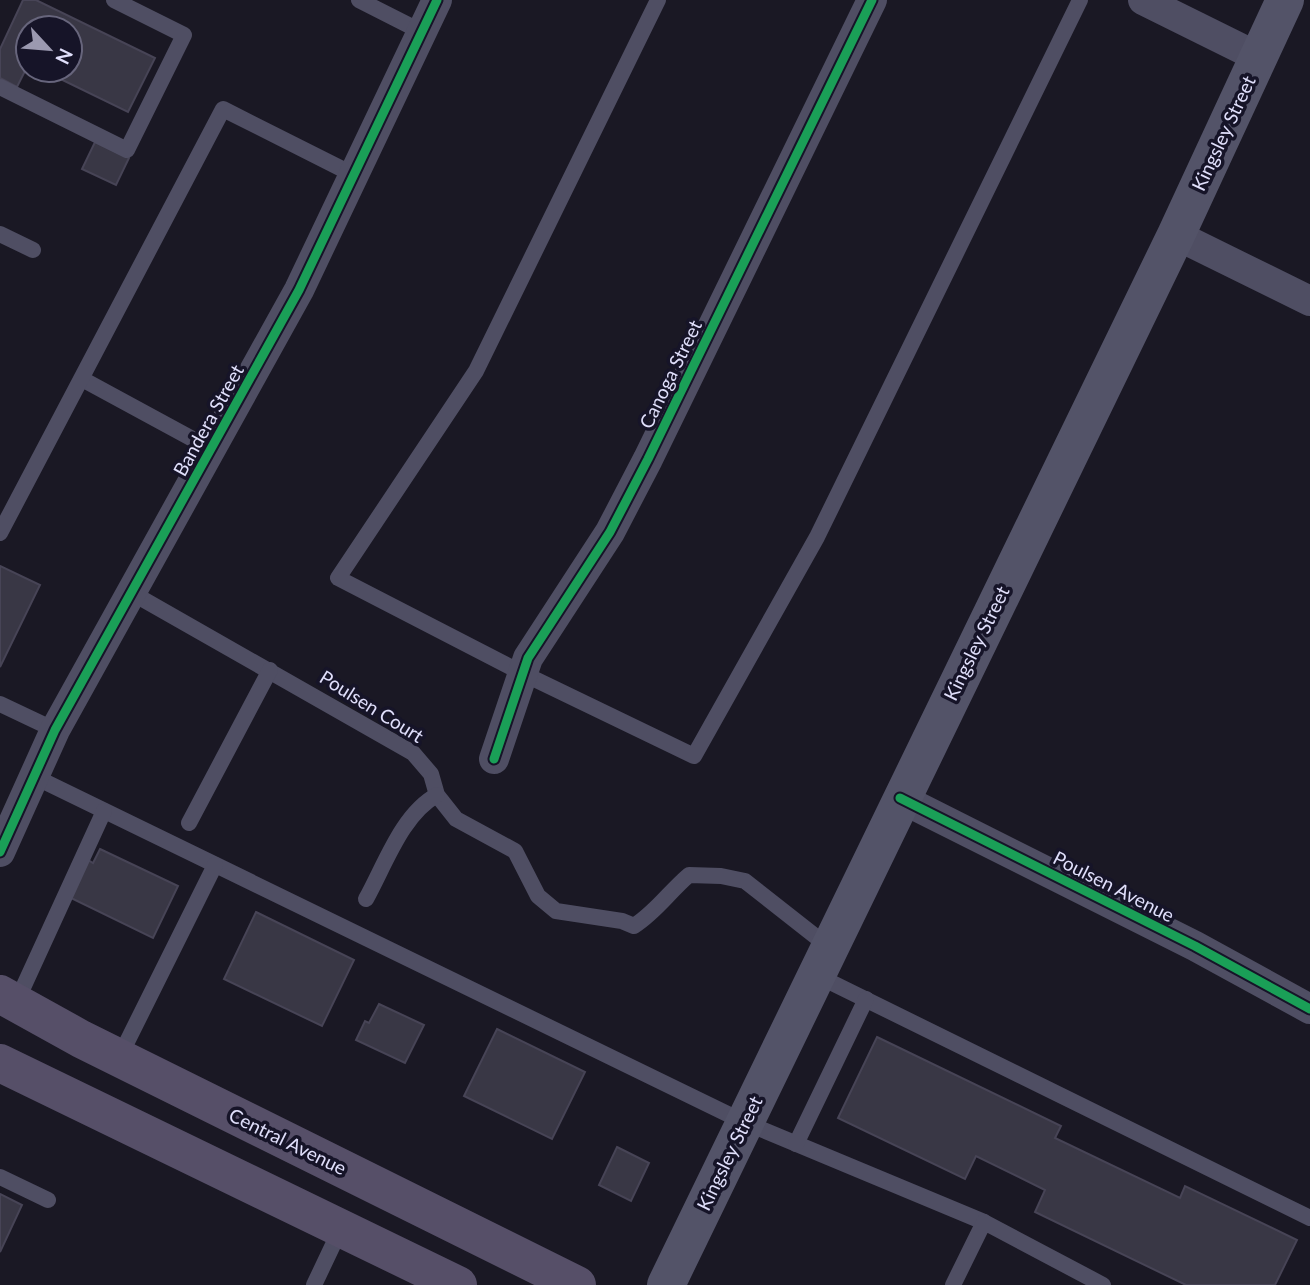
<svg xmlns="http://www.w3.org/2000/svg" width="1310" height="1285" viewBox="0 0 1310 1285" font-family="Lato,sans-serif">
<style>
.building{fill:#393745;stroke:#474456;stroke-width:2}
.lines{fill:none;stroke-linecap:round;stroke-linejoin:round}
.lane{stroke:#4f4e63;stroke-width:16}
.street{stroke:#4f4e63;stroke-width:30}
.secondary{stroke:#535368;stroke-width:38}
.primary{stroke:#564f68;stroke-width:38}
.cycleway-casing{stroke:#161428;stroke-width:13}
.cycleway{stroke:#1a9f57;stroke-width:9}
.labels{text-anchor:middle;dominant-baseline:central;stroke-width:7;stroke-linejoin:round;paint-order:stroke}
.street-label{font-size:19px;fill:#e0dffb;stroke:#161428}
</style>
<rect width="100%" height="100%" fill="#1a1824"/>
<g class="building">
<path d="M23,0H36L155,58L128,112L42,70H70V28H28V65L17,87L0,78V49Z"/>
<path d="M95,142L129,158L116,185L82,169Z"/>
<path d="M0,566L40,585L0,667Z"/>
<path d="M100,849L178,886L153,938L71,898L88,860L93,863Z"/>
<path d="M256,912L354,960L322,1026L224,979Z"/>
<path d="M379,1004L424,1025L405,1063L356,1040L365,1021L369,1023Z"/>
<path d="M497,1029L585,1072L552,1139L464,1096Z"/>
<path d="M877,1037L1061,1126L1055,1138L1180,1198L1185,1186L1297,1240L1275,1285H1186L1035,1212L1045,1190L976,1156L965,1179L838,1118Z"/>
<path d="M617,1147L649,1163L631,1201L599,1185Z"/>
<path d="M0,1194L22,1205L0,1252Z"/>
</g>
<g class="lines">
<g class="lane">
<path d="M359,0L422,32"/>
<path d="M658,0L476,371L338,578L522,673L694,756L817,537L1080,0"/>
<path d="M0,87L127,150L184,35L114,0"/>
<path d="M0,234L33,250"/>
<path d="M82,379L211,449"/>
<path d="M0,533L223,109L354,175"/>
<path d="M132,593L413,753L431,774L437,795L456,819L515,851L538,896L556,911L622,921L634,926C656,912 669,892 689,875L721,876L745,881L829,947"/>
<path d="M0,704L55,730"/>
<path d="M33,776L744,1122L984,1222"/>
<path d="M189,823L270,670"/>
<path d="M366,899C385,865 402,814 437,795"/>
<path d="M816,975L1310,1218"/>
<path d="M16,1003L104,811"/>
<path d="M119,1058L215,865"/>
<path d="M796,1144L866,999"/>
<path d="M0,1177L48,1200"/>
<path d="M314,1285L341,1228"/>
<path d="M953,1285L984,1222L1103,1285"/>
</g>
<g class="street">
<path d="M1143,0L1258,57"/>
<path d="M1176,235L1310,301"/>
<path d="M494,759L528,658L610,532L648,459L872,0"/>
<path d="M900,798L1195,946L1310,1009"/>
<path d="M0,852L55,730L299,290L437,0"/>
</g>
<path class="secondary" d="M666,1285L1176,235L1285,0"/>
<g class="primary">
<path d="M0,994L81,1039L577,1285"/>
<path d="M0,1063L458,1285"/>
</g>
<g class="cycleway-casing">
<g id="cycleway">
<path d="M494,759L528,658L610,532L648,459L872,0"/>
<path d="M900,798L1195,946L1310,1009"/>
<path d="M0,852L55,730L299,290L437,0"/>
</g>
</g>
<use href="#cycleway" class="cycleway"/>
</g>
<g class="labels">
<g class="street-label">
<text transform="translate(1223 133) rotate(-65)">Kingsley Street</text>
<text transform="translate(670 374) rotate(-64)">Canoga Street</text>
<text transform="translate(208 420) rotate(-61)">Bandera Street</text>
<text transform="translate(976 643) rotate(-64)">Kingsley Street</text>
<text transform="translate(372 706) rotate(32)">Poulsen Court</text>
<text transform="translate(1114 886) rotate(27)">Poulsen Avenue</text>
<text transform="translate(288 1141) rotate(26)">Central Avenue</text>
<text transform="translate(729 1153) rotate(-64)">Kingsley Street</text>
</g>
</g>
<g transform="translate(49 49) rotate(116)"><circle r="33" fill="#161428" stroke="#67657c" stroke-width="2"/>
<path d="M0-5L12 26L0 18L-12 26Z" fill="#9b99b0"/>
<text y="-10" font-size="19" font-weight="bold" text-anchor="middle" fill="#e0dffb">N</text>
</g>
</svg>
